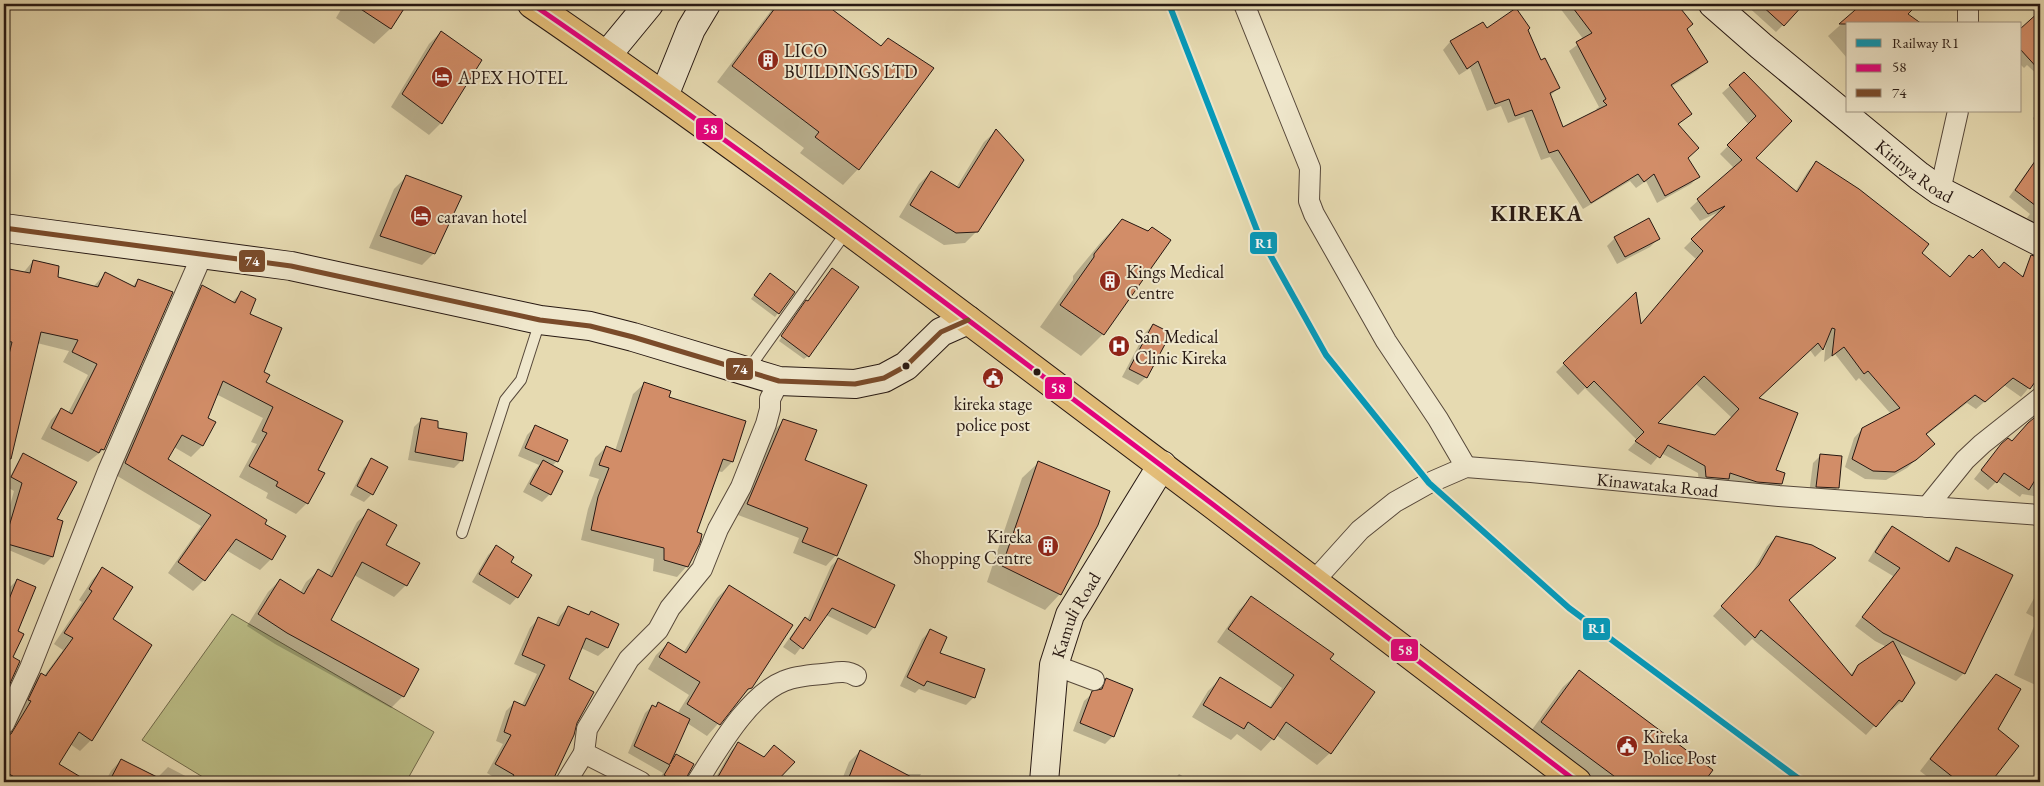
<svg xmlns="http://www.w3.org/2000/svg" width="2044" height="786" viewBox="0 0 2044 786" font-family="'EB Garamond',serif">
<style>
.green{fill:#bbbe87;stroke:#716b4c}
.shadow{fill:#0003;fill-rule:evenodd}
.building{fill:#d28d68;stroke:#271812;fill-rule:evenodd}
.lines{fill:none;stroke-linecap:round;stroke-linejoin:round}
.lane-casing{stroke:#57483a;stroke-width:12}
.street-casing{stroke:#57483a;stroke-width:22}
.secondary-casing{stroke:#271812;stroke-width:30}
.highway-casing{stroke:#271812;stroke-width:30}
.lane{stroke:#efe7cc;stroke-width:10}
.street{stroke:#efe7cc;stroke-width:20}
.secondary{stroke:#efe7cc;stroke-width:28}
.highway{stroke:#e3bd78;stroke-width:28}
.bus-1-casing{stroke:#efe7cc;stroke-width:9}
.bus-2-casing{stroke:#efe7cc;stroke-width:9}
.bus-1{stroke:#e5007d;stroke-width:5}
.bus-2{stroke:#7a4b2a;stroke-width:5}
.rail-1-casing{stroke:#efe7cc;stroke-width:10}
.rail-1{stroke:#049abb;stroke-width:6}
.bus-dot{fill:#271812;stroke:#efe7cc;stroke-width:2}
.labels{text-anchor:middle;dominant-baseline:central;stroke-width:4;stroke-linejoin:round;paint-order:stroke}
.poi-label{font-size:18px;fill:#271812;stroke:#efe7cc;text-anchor:start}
.street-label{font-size:18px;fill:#271812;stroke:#efe7cc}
.district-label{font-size:22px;font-weight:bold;letter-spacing:1px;fill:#271812;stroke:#efe7cc}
.line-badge{stroke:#efe7cc;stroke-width:2}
.badge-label{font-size:14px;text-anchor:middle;font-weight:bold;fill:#fff}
</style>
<rect width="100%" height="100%" fill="#e6dab1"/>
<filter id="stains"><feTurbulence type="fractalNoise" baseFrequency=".004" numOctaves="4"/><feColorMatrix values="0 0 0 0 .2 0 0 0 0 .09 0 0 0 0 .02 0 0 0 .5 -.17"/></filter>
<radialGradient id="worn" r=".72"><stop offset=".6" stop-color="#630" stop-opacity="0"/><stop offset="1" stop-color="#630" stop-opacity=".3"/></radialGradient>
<path class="green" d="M232,614L434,732L406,782H211L142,740Z"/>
<g class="shadow">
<path d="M344,4H405L390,29L374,44L336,18Z"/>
<path d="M776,4H830L828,8L880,47L888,39L858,169L843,185L800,153L804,148L717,82Z"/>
<path d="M1557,4H1660L1706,62L1698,70L1671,87L1691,114L1678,125L1686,159L1698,177L1691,184L1657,203L1646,181L1636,188L1630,181L1583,209L1550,157L1541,160L1524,117L1508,123L1501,106L1487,111L1470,68L1459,75L1443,50L1450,42L1483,23L1487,30H1527L1540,62L1559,87L1550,96L1563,129L1598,111L1596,109L1599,107L1569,51L1584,40Z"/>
<path d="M1745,4H1804L1776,32Z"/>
<path d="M1864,4H1901L1904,7L1848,24L1847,58L1828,36Z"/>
<path d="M2035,18L2040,25V77L2027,65L2024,68L2020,64V31Z"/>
<path d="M441,32V123L429,135L391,107L429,44Z"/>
<path d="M1730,86L1790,121L1754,158L1795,192L1808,171L1816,163L1949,279L1999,269L2021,277L2025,273L2040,284V383L2036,379L2021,397L2004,385L1976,409L1967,403L1926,435L1933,444L1907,468L1886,480L1865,479L1845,467L1854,438L1862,429L1891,414L1859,378L1856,381L1835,354L1824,362L1826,340L1822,350L1815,357L1810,350L1757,398L1774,470L1781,484L1773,492L1699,485L1698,473L1661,453L1651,465L1628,450L1637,440L1585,388L1578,395L1556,372L1635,295L1640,326L1696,259L1684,248L1721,211L1700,221L1690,208L1734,168L1720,154L1749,125L1722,93ZM1695,383L1732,418L1715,436L1656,424Z"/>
<path d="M2040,111V135L2033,118Z"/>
<path d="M996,131L977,231L965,243L944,245L899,217L919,184L931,172L956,188L984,142Z"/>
<path d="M2040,154V227L2027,218L2030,214L2009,197Z"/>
<path d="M406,177L434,253L422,265L369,248L394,189Z"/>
<path d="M1122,220L1170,240L1103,334L1081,356L1040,327L1073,280V276L1101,242Z"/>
<path d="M1615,238L1658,239L1650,247L1617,264L1607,246Z"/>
<path d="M33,261L57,278L93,287L105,274L132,287L138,280L171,293L103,450L88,462L41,439L51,420L61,409L68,413L88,375L63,362L69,351L37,343L25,361L4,352V269L23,273Z"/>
<path d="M770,274L778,313L775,317L751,299Z"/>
<path d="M202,286L232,302L241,293L265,383L316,470L323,474L307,503L296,514L266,498L268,493L239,477L257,444L251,442L263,418L216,394L207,419L214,422L202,446L191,457L174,447L167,460L263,524L271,559L260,570L226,550L204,580L193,591L168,573L201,526L114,474L191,297Z"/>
<path d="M1153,325L1146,377L1138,385L1122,377L1145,333Z"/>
<path d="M789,327L808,356L804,359L779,341Z"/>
<path d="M644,384L668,398L732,462L722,472L717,471L695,533L687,566L677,577L653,571L654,559L581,540L588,509L599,479L589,476L595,458L606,447L615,451L633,394Z"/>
<path d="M2036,418L2040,421V497L2022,494L2020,497L1997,481L1988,490L1974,479L2001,445L2012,442Z"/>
<path d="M422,419L436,429L462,460L454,468L408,460L414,427Z"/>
<path d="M784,421L804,461L836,555L826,566L793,553L799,538L738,515L773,431Z"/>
<path d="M535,427L566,440L557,461L552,466L550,494L542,502L523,492L535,470L539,465L518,456L527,435Z"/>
<path d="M1821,455L1837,488L1829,496L1809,494L1813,463Z"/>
<path d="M25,456L55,520L62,522L52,557L44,565L4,548V527L14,491L5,486L17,464Z"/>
<path d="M372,460V494L364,502L350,495L364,468Z"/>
<path d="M1038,463L1060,594L1045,610L987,582L1022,478Z"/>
<path d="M369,511L406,585L394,597L354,575L329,620L418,670L403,696L391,708L275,644L247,626L268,592L280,580L300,593L306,582L318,571L328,577L357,522Z"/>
<path d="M1892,527L1946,562L1957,549L1964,673L1956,681L1897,652L1913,683L1901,702L1892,710L1890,708L1866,735L1752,639L1745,646L1713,616L1750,576L1767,546L1776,537L1788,600L1850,675L1859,666L1887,647L1875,641L1855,626L1893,576L1868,561L1884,535Z"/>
<path d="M496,547L509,563L517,597L510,605L472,582L488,555Z"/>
<path d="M838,559L874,627L867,635L826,615L795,655L783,647L798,626L805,619L807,620L831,566Z"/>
<path d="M102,569L111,619L91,740L80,751L70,744L58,764L86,782H4V737H7L21,713L18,711L30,685L41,674L44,676L63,650L54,644L82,602L79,600L92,580Z"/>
<path d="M17,580L16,631L11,658L18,662L4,690V597L6,591Z"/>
<path d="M729,586L751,687L707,736L687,723L670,761L676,756L692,765L683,782H658L663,773L628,753L645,713L652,706L655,708L659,703L677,714L689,695L648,669L656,655L668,643L683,653L717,598Z"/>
<path d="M2040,587V684L2038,686L2014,675L2037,619L2026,613Z"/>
<path d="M1251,598L1328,660L1373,692L1330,753L1317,765L1276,735L1261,751L1237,734L1231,740L1192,717L1208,691L1220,679L1269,708L1282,688L1217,642L1239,610Z"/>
<path d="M568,607L588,616L591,612L618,624L607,648L598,656L581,648L567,680L576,722L569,742L550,782H502L487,773L503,744L496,741L506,711L515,702L522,705L537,674L514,664L530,628L538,619L555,626L560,616Z"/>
<path d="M930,631L938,653L974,697L966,705L919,689L915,693L900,686L922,639Z"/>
<path d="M1579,672L1712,770L1703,782H1586L1526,738L1563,687Z"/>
<path d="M1996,676V729L2017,746L1989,782H1934L1920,771L1985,687Z"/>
<path d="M1106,680L1113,736L1105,744L1073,731L1084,701L1093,693L1097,691Z"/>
<path d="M738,744L781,775L789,782H713L731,751Z"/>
<path d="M860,751L903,774H921L917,782H841L849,762Z"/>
<path d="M121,760L158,777L168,767L197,782H105L111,771Z"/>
<path d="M1179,774L1193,782H1172Z"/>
</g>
<g class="building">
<path d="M353,4H407L391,29Z"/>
<path d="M778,4H825L881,46L888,38L934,68L859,170L815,137L819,132L732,66Z"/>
<path d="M1570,4H1677L1693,24L1687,29L1708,62L1671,85L1692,114L1678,124L1699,148L1688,158L1700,177L1665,196L1654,174L1644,182L1638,174L1591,203L1558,150L1549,153L1532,110L1515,116L1509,99L1495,104L1478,61L1467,69L1450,41L1483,22L1487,28L1516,8L1530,28L1528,30L1541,60L1545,58L1560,88L1550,93L1563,127L1607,105L1603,101L1606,99L1576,42L1592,33Z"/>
<path d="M1760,4H1804L1784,26Z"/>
<path d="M1862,4H1918L1908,14L1922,24H1839Z"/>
<path d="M2040,11V71L2020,49V29Z"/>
<path d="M441,31L482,60L442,124L402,94Z"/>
<path d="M1744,72L1792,121L1756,158L1797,192L1816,161L1859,189L1929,244L1922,253L1950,277L1969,255L1973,258L1982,249L1999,268L2004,262L2023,277L2031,255L2040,258V375L2030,389L2013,378L1985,402L1975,395L1926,434L1935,444L1916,460L1895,472L1873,471L1852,459L1862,428L1900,408L1868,371L1864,374L1844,347L1832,356L1835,329L1832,328L1823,350L1818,343L1759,398L1798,413L1776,470L1785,473L1782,484L1757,482L1730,473L1729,479L1706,477L1705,466L1668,445L1660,458L1635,441L1644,432L1594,381L1587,388L1563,363L1636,292L1641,324L1703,251L1691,239L1725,206L1708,214L1697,199L1742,160L1727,145L1756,116L1729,85ZM1704,376L1739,409L1715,435L1658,423Z"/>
<path d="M996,129L1024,160L978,232L956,233L910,205L931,171L959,188Z"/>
<path d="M2040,154V209L2015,190Z"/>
<path d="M406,175L462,196L435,254L380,236Z"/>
<path d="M1649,218L1660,239L1625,257L1614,237Z"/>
<path d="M1122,219L1148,231L1152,227L1171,240L1104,335L1060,305L1094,257V254Z"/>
<path d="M33,260L59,266L58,277L98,287L105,272L135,287L138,279L173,292L104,450L101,449L99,453L51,428L61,408L72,414L97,364L72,352L78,340L41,332L11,459L4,458V375L12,342L4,341V268L30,273Z"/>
<path d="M832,268L859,287L809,357L781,336L806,300L808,301Z"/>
<path d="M770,273L795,292L779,314L754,295Z"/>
<path d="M202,285L235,303L241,291L256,299L250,314L282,328L264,372L270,375L266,382L343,421L318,470L325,473L308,504L276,486L278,482L249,466L267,433L262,431L273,407L223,381L208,418L216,422L203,446L182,435L168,459L267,520L265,524L286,536L272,560L236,539L205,581L178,562L211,515L125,463Z"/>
<path d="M1153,324L1171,333L1147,378L1129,369Z"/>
<path d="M644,382L671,391L669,397L746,421L733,462L723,459L697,532L702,534L700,543L688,567L664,560V548L591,530L598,497L609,468L599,465L606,446L621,452Z"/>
<path d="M2040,413V472L2029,490L2004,473L1997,483L1981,470L2001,444L2008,438L2012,441L2028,423Z"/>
<path d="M421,418L438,421V428L467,433L463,461L415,452Z"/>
<path d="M783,419L817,430L805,460L867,485L837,556L802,542L808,528L747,504Z"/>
<path d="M535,425L568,440L558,462L525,448Z"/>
<path d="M23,453L77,482L57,519L63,521L53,557L4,543L22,483L11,477Z"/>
<path d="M1820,454L1842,456L1839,488L1816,487Z"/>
<path d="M371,458L388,467L373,495L357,486Z"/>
<path d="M543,460L563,471L551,495L530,484Z"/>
<path d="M1038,461L1110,491L1098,525L1061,595L1002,566Z"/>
<path d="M368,509L397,525L386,545L420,563L407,586L362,562L331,620L419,669L404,697L287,633L258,614L280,579L304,594L318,569L332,577Z"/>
<path d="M1892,526L1949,562L1956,547L2013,575L1965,674L1883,633L1862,617L1900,568L1875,552Z"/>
<path d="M1776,536L1812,545L1836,558L1789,600L1852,676L1858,665L1893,641L1915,683L1902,702L1899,700L1876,727L1761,630L1755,638L1721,606L1759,565Z"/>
<path d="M496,545L514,557L511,562L532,575L518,598L479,574Z"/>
<path d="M838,558L895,585L875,628L832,608L803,649L790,639L805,617L810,621Z"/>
<path d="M102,567L133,587L113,619L152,645L92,741L79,732L59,764L89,782H23L4,771V736L11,734L31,701L28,700L41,673L46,676L47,674L73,638L64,633L92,591L89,589Z"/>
<path d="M17,579L36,587L18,631L24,634L13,657L20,661L8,688L4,686V612Z"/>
<path d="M729,585L793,625L752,688L748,689L720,725L687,704L700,682L659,657L668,642L686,653Z"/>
<path d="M1251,596L1334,654L1330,659L1375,692L1331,754L1286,722L1274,740L1248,722L1244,729L1203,705L1220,677L1271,708L1294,675L1228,629Z"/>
<path d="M568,606L589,615L591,611L619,624L608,648L586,638L569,679L594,692L577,723L574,735L552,782H510L514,775L495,764L511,735L504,732L514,701L525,706L545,665L522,655L538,617L559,626Z"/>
<path d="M930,629L947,637L940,653L985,669L975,698L927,681L924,686L907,677Z"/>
<path d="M1579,670L1713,770L1704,782H1622L1541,722Z"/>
<path d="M1996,674L2021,689L1998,729L2019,746L1991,782H1959L1930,759Z"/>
<path d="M1106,678L1133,689L1114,737L1080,723L1092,691L1102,689Z"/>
<path d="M658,702L690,719L670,764L676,754L694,764L684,782H676L664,775L670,765L634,746L652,705L656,707Z"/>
<path d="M738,742L764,757L774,745L795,762L776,782H715Z"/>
<path d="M860,750L921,782H847Z"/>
<path d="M121,759L167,782H109Z"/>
</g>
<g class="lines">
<g class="lane-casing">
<g id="lane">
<path d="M748,370L847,231"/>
<path d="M462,533L505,400L521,380L540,321"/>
</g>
</g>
<g class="street-casing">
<g id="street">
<path d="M1244,4L1310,168L1309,201L1314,214L1386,341L1438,419L1466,467"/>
<path d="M1968,24V4"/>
<path d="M1940,191L1958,111"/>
<path d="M1927,507L1965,460L1982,444L2040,398"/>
<path id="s1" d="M1314,581L1360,530L1395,502L1429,483L1466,467L1531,472L1779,496L2040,515"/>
<path d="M1054,665L1094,680"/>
<path d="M4,724L30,668L108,471L203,253"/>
<path d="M566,782L584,753"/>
<path d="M641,782L584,753L587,729L629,659L658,630L670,608L702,569L718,529L741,487L766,424L770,409V399L779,381"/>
<path d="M697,782C717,751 748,695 784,681C795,676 810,675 822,674C834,673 846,669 856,676"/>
</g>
</g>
<g class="secondary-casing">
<g id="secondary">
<path id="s2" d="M1713,4L1761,46L1919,176L1940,191L2040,242"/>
<path d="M607,55L649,4"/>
<path d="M664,96L691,29L706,4"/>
<path d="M4,228L291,266L540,320L590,326L633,337L779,381L855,384L884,378L906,366L941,332L968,320"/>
<path id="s3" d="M1044,782L1054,665L1070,615L1162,465"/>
</g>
</g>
<g class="highway-casing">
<path id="highway" d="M532,4C687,110 838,222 988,335C1185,483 1382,632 1577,782"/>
</g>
<use href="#lane" class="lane"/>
<use href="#street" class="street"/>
<use href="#secondary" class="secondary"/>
<use href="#highway" class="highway"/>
<g class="bus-1-casing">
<path id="bus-1" d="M532,4C687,110 838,222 988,335C1185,483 1382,632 1577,782"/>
</g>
<g class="bus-2-casing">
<path id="bus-2" d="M4,228L291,266L540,320L590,326L633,337L779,381L855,384L884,378L906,366L941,332L968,320"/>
</g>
<use href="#bus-1" class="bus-1"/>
<use href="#bus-2" class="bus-2"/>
<g class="rail-1-casing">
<path id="rail-1" d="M1169,4L1258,233L1326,355L1429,483L1569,608L1803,782"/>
</g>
<use href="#rail-1" class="rail-1"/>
</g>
<defs>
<g id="building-disc" transform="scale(1.125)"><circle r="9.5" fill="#8f2418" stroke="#efe7cc"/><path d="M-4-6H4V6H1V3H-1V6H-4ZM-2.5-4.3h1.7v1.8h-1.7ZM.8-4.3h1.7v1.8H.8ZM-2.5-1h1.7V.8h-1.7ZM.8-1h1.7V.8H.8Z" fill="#fff"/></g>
<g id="hotel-disc" transform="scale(1.125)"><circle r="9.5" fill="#8f2418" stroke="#efe7cc"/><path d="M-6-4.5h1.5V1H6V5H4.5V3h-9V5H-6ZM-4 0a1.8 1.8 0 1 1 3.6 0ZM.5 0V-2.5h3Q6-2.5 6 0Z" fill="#fff"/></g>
<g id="hospital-disc" transform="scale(1.125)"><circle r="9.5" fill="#8f2418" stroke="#efe7cc"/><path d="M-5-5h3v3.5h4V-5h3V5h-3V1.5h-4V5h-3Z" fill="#fff"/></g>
<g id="civic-disc" transform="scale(1.125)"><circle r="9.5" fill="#8f2418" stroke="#efe7cc"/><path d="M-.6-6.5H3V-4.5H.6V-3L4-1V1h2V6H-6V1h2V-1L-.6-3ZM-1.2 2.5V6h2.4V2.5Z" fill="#fff"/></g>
</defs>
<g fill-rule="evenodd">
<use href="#building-disc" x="768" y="60"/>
<use href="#hotel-disc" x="442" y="77"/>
<use href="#hotel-disc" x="421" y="216"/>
<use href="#building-disc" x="1110" y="281"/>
<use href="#hospital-disc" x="1119" y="346"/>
<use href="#civic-disc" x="993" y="378"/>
<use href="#building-disc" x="1048" y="546"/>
<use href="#civic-disc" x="1627" y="746"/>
</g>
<g class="bus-dot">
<circle cx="906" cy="366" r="4.5"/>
<circle cx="1037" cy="372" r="4.5"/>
</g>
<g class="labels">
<g class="poi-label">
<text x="784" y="50">LICO<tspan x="784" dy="21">BUILDINGS LTD</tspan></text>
<text x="458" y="77">APEX HOTEL</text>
<text x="437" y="216">caravan hotel</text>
<text x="1126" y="271">Kings Medical<tspan x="1126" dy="21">Centre</tspan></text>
<text x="1135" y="336">San Medical<tspan x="1135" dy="21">Clinic Kireka</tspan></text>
<text x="993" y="403" text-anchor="middle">kireka stage<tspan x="993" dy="21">police post</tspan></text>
<text x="1032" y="536" text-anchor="end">Kireka<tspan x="1032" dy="21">Shopping Centre</tspan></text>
<text x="1643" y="736">Kireka<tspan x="1643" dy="21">Police Post</tspan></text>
</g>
<g class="street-label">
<text stroke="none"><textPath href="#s2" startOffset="262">Kirinya Road</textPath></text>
<text stroke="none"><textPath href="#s1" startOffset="385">Kinawataka Road</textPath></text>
<text stroke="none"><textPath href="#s3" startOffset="172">Kamuli Road</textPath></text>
</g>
<g class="district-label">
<text x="1537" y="213">KIREKA</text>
</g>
</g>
<g class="line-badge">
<rect x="695" y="117" width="29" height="24" rx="5" fill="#e5007d"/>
<rect x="1249" y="231" width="29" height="24" rx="5" fill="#049abb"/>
<rect x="238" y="249" width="28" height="24" rx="5" fill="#7a4b2a"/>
<rect x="725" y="357" width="29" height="24" rx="5" fill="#7a4b2a"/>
<rect x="1044" y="376" width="29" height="24" rx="5" fill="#e5007d"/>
<rect x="1582" y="617" width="29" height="24" rx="5" fill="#049abb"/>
<rect x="1390" y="638" width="29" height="24" rx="5" fill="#e5007d"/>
</g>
<g class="badge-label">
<text x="710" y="134">58</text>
<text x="1264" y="248">R1</text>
<text x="252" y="266">74</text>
<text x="740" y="374">74</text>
<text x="1058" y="393">58</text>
<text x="1597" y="633">R1</text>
<text x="1405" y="655">58</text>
</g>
<rect width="2044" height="786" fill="none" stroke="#e6dab1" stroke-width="20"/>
<rect x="5" y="5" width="2034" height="776" fill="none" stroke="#271812" stroke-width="2.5"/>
<rect x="10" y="10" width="2024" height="766" fill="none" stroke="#271812"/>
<rect x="1846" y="22" width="175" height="90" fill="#efe7cc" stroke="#9f9482"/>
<rect x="1856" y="39" width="25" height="8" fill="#049abb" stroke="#9f9482"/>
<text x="1892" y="48" font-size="15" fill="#271812">Railway R1</text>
<rect x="1856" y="64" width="25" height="8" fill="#e5007d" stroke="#9f9482"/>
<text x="1892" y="72" font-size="15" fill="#271812">58</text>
<rect x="1856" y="89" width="25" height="8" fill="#7a4b2a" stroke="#9f9482"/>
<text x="1892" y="98" font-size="15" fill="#271812">74</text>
<rect width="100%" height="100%" filter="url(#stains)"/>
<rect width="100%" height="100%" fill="url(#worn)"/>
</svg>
